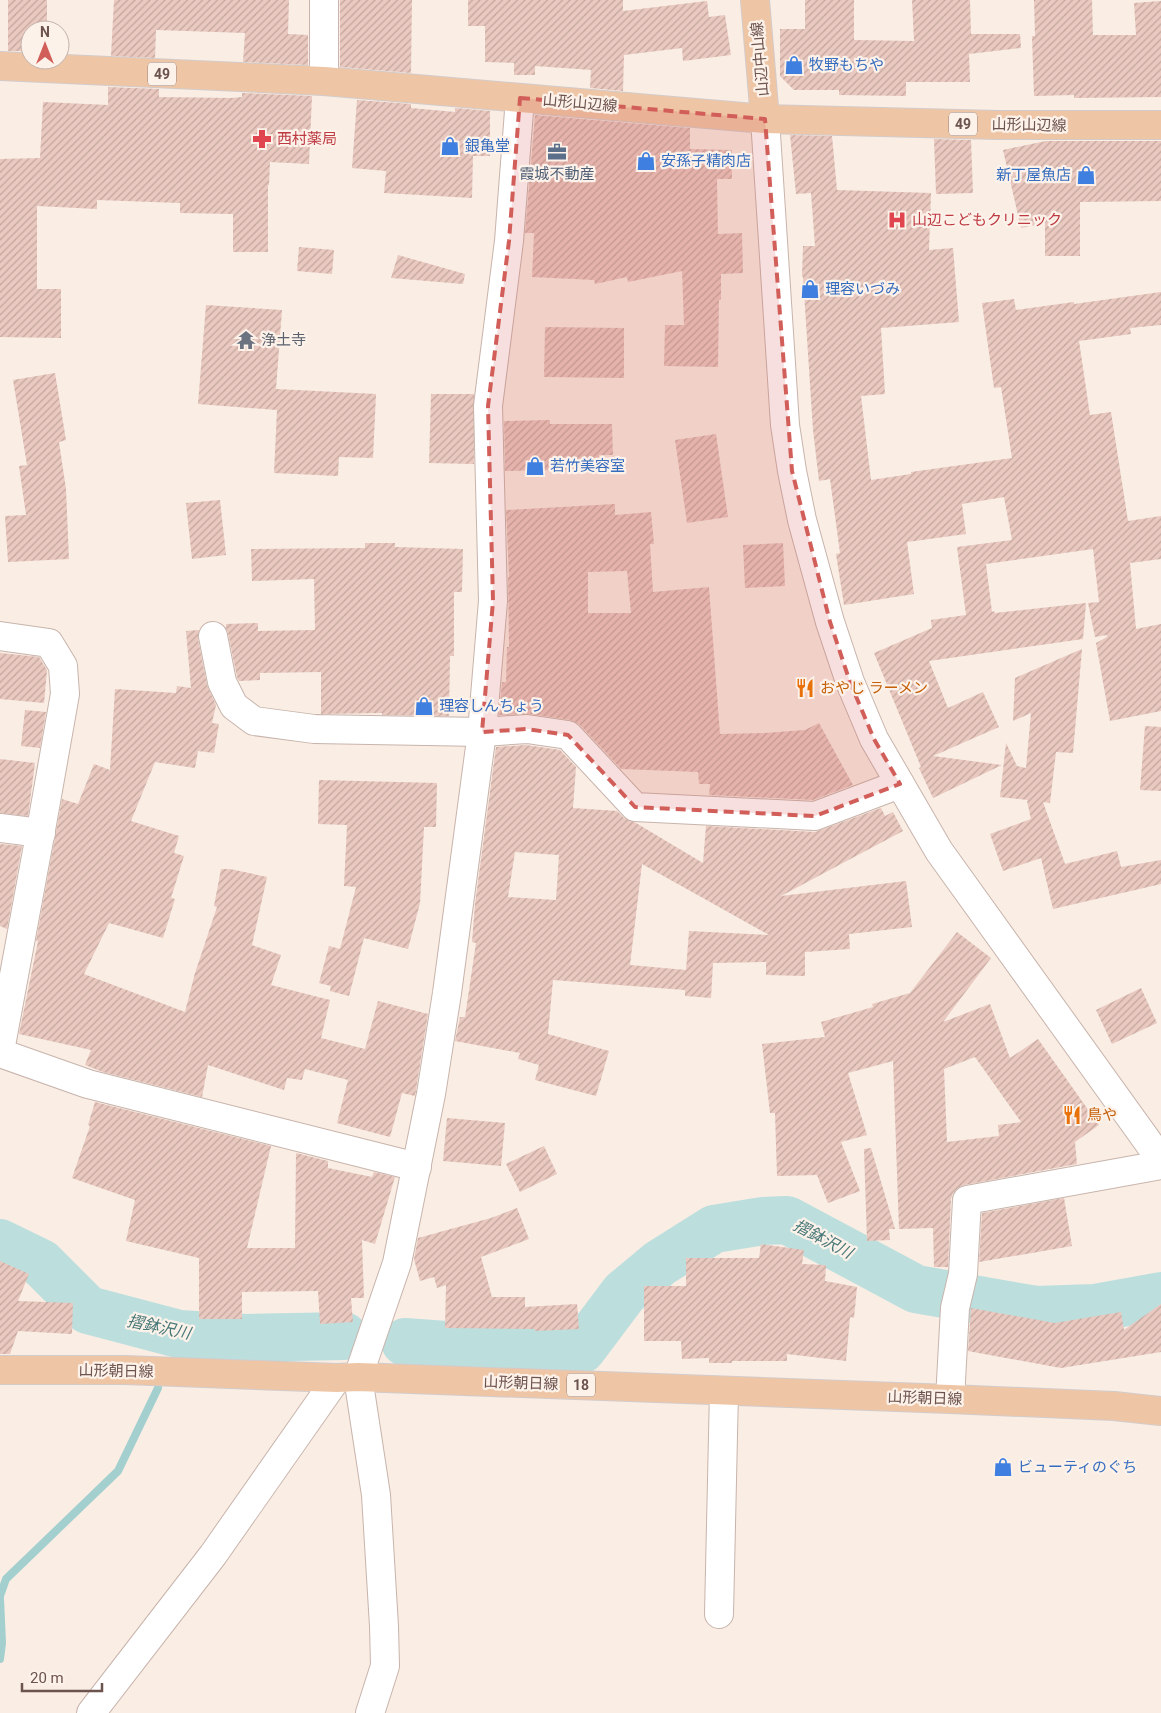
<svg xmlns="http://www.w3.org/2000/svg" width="1161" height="1713" viewBox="0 0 1161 1713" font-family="Roboto,'Noto Sans JP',sans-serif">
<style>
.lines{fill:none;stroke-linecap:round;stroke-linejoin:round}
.stream{stroke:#a3cfce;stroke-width:8}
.river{stroke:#bcdfde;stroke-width:48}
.building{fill:url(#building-hatch);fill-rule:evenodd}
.minor-casing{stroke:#c8b4ac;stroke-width:30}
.major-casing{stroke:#d3cbca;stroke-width:30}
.minor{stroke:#fff;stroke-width:28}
.major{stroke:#efc6a5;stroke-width:28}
.marked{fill:#d25e5a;fill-opacity:0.2;stroke:#d25e5a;stroke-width:4;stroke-dasharray:10 6;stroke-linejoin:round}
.labels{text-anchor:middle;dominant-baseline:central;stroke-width:4.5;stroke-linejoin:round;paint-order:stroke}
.shield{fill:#fcf2ea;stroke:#98837c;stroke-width:1}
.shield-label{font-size:14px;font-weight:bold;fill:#6d534d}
.street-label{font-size:15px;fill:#6d534d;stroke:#fcf2ea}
.shop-label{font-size:15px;fill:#366cbe;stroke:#fcf2ea;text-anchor:start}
.health-label{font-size:15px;fill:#be3a42;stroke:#fcf2ea;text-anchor:start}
.service-label{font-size:15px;fill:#4e5e75;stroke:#fcf2ea}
.worship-label{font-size:15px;fill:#5b616d;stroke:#fcf2ea;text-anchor:start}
.food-label{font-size:15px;fill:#c56008;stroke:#fcf2ea;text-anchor:start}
.water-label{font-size:16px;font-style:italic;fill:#477777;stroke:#fcf2ea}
</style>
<defs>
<pattern id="building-hatch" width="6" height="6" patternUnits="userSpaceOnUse" patternTransform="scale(1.25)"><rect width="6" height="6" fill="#eac9c0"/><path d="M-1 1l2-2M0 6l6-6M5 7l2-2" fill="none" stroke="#c2a69e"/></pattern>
</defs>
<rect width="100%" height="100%" fill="#f9ede4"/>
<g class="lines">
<g class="stream">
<path d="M0,1596L6,1579L118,1471L158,1388"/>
<path d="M0,1599L2,1643L0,1659"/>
</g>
<g class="river">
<path d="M0,1243L41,1263L88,1310L179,1334L245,1338L344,1336"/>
<path d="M405,1342L473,1347L582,1349L624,1293L660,1263L714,1229L763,1221L787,1220L916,1289L1036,1310L1094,1308L1161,1296"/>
</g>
</g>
<g class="building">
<path d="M8,0H47V30H30V51H8Z"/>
<path d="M114,0H289L288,34L308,35V65L243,62L245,33L156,30L155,58L111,56Z"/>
<path d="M340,0H412L411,73L340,67Z"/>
<path d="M468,0H623V11L707,1L709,17L725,15L731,55L683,61L682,48L624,55L623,91L590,88L591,70L535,66V75H514V63L485,62V26H468Z"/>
<path d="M805,0H854V40L914,41L912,0H970L971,34H1020L1021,48L969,54L970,82H906V96L839,95V90H794L780,76V29H805Z"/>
<path d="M1034,0H1092L1093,35H1136L1134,3L1161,1V97L1074,98V95L1034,96L1032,36H1035Z"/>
<path d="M108,87L159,89V97L231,98L242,97V93L312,96L309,164L270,162L269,185H268V252H233V214L180,213V203L97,200V209L37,206V289H61V338L0,337V159L40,158L43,102L108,105Z"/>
<path d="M357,100L411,104V108L455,112V108L490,111V156H473L472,198L384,193L386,171L352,168Z"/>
<path d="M535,115L690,128V149L732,150V179H717L718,234L742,233L743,273L721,274V299L719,300L718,367L664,366L665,325H684L682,271L628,282L627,277L595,284L594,280L532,277L534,233H525Z"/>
<path d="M790,135L832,136L837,190L931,193L929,250L953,248L959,322L881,328L885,394L861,396L871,480L911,474V472L1012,458L1001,387L994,388L982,303L1014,299L1016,310L1074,302V304L1161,292V325L1130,328L1131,334L1079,341L1090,415L1111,412L1128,521L1161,516V559L1130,563L1136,629L1161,624V711L1110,721L1096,643L1107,637V635L1095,637L1088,603L1099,602L1093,549L986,564L992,612L994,611L995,613L1086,603L1083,639L929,661L948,708L983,692L999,727L933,756L1002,765L933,798L919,768L921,767L874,653L932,628L931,620L966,615L957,547L1012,540L1004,497L962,504L966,534L907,542L914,594L844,605L836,554L840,553L830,479L819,481L813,430L803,277L802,276L803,246H815L811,193L796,194Z"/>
<path d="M934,139L971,140L973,193L936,194Z"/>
<path d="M1046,141H1161V201L1080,202V256H1045V223L1021,228L1003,150Z"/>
<path d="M299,247L334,250L332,274L297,271Z"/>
<path d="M398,255L465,274L463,284L391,278Z"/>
<path d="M206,305L282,310L276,389L376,394L373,458L339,457L338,476L274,473L277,410L198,404Z"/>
<path d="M545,327L624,328V378L544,377Z"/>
<path d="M55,373L66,440L59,442L66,489L69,559L8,562L5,516L26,515L19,466L27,465L13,380Z"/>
<path d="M431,394H474V464L429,463Z"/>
<path d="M550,420V424H612L613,455H599V469L505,471L504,421Z"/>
<path d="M716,434L728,517L687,523L675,440Z"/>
<path d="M220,500L226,555L192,559L186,503Z"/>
<path d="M615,504V515L651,512L654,544H650L653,592L709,587L720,734L765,733L805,730L819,723L853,785L813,800L709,795L710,784H699L698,772L621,769L579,724L571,720L529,714L499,715L502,682H506L507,647H509L508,577H509L506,510ZM627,571L631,613H588V572Z"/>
<path d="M365,543H395V547L463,549L462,592H454V656H450L449,716L382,715V713L321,714V672L260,673V680L239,681L237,677L228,633L226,628V624L258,623V631L315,630L314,579L252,581L251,549L365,548Z"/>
<path d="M783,543L785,586L745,588L743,545Z"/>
<path d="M199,630L198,639L207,685L216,705L212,723L219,724L214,753L198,751L195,768L155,762L131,821L179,836L174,853L184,856L171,898L175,899L163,938L109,923L84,974L185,1012L195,973L217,907L214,906L221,869H230L267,877L252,945L281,955L271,985L330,1000L321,1038L365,1049L378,1001L428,1014L415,1096L402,1093L390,1137L337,1123L348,1080L305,1069L302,1080L287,1078L284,1090L208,1065L202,1097L103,1072L85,1065L91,1050L19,1034L38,941H36L62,799L78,804L94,764L110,770L115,689L176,693L177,686L191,688L186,631Z"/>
<path d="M1082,649L1073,753L1056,752L1050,803L1043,802L1065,864L1117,851L1121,867L1161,860V884L1053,909L1041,858L1003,871L990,834L1031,819L1027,801L1028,800L1000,797L1006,743L1017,766L1026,768L1031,713L1013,721L1015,678Z"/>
<path d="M0,653L39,657L47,670L44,703L0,699Z"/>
<path d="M25,710L46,712L40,748L21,746Z"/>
<path d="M1145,726L1161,727V791L1140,790Z"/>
<path d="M526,745L560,750L576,767L573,808L617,811L624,818L636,823L703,863L706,826L815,832L881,808L885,816L893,812L903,831L781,896L906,881L912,927L849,934L850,949L805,952V976L766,975V962L713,963L711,998L685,996V990L553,980L548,1034L609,1051L596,1096L535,1080L539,1065L518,1059L520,1053L455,1041L460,1017H465L476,943L472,942L475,904L496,747ZM515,852L559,855L556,900L508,897ZM642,864L719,907L769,935L689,931L686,970L630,965Z"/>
<path d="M0,759L35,763L28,816L0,813Z"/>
<path d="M319,780L437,783L436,827H424L420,903L408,949L364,938L349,996L330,991L331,986L319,983L329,946L340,949L356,887L344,886L347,825L318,824Z"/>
<path d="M0,844L22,846L7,929L0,926Z"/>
<path d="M957,932L991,958L943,1022L990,1004L1010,1058L1038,1039L1099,1125L1075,1142L1077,1164L964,1185L958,1188L953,1193L951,1199L948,1267H934L933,1228L899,1229L893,1061L848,1073L867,1135L841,1142L860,1191L828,1203L817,1175L777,1176L775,1113H770L762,1044L825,1037L821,1022L873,1007L872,1004L910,993ZM975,1057L1021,1122L998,1125L999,1136L947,1142L944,1069Z"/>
<path d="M1141,988L1157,1023L1112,1044L1096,1010Z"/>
<path d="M95,1102L271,1146L247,1248H295L296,1153L328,1161V1168L372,1177L374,1172L395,1177L375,1244L362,1240L364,1298H351L353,1322L320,1324L318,1291L242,1292V1319H199V1258L126,1241L135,1200L72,1178L90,1126L88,1125Z"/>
<path d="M447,1118L505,1123L501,1166L443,1161Z"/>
<path d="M544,1146L557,1174L520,1192L506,1164Z"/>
<path d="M871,1148L895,1229H889L890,1240L867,1241L864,1149Z"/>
<path d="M1064,1198L1072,1246L979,1262L982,1213Z"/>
<path d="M517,1208L529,1239L481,1257L492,1297H525V1307L577,1304L579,1329L535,1331V1329L445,1328L446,1285L437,1288L434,1277L420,1281L414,1259L418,1238L491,1218Z"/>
<path d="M761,1244L804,1250L802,1264L826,1265L825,1281L857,1287L854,1318L850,1317L846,1361L787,1354V1361H732V1363H709V1358L682,1359L681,1341H644V1286H686V1258H759Z"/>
<path d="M0,1261L29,1274L18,1301L73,1303L72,1334L18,1331L10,1354H0Z"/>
<path d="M1161,1304V1352L1061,1368L968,1351L971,1308L1055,1323L1121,1312L1124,1330Z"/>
</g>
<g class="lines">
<g class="minor-casing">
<g id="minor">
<path d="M324,81V0"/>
<path d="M765,119L785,425L792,471L802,520L830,622L850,682L874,739L939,851L1161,1160"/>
<path d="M0,636L49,643L63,666L65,694L42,824L0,1051"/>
<path d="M213,636L222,682L234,706L254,721L314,729L482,732L527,729L568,735L635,807L815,816L900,784"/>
<path d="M0,828L41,833"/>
<path d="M0,1053L88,1084L417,1167"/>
<path d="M950,1399L955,1308L963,1274L967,1200L1161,1165"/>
<path d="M719,1614L724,1391"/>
<path d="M91,1713L213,1555L337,1378"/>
<path d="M370,1713L385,1666L384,1626L376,1495L358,1377L397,1263L431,1094L447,993L482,732L493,601L488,406L509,241L520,98"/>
</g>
</g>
<g class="major-casing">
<g id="major">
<path d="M755,0L765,119"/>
<path d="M0,66L324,81L765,119L997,125H1161"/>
<path d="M0,1370H125L337,1378L358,1377L950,1399L1114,1406L1161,1411"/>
</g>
</g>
<use href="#minor" class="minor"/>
<use href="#major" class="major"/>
</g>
<path class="marked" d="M520,98L765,119L792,471L830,622L850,682L874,739L900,784L815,816L635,807L568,735L527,729L482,732L493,601L488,406L509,241Z"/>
<defs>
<g id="shop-bare" transform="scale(1.5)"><path d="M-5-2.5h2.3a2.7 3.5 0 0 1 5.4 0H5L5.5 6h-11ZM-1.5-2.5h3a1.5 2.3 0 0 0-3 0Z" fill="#3f7fe0" stroke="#fcf2ea" stroke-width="2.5" paint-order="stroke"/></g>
<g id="pharmacy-bare" transform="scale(1.5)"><path d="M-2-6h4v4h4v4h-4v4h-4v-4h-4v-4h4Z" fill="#e0444e" stroke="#fcf2ea" stroke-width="2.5" paint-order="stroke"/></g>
<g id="office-bare" transform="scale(1.5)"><path d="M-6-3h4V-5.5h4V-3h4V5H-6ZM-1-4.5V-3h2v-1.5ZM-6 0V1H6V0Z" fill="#5c6f8a" stroke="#fcf2ea" stroke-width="2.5" paint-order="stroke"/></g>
<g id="hospital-bare" transform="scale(1.5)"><path d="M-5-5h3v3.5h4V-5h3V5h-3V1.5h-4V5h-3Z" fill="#e0444e" stroke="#fcf2ea" stroke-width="2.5" paint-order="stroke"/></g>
<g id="temple-bare" transform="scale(1.5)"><path d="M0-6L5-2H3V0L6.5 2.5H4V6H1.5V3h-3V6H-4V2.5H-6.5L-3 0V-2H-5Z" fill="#6b7280" stroke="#fcf2ea" stroke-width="2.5" paint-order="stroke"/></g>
<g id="restaurant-bare" transform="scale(1.5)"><path d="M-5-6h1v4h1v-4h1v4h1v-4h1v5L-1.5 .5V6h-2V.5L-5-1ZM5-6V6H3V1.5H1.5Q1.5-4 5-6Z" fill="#e8710a" stroke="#fcf2ea" stroke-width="2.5" paint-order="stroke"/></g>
</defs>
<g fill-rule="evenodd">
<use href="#shop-bare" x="794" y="65"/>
<use href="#pharmacy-bare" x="262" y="139"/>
<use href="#shop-bare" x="450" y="146"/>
<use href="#office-bare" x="557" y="152"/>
<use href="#shop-bare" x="646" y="161"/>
<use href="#shop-bare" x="1086" y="175"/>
<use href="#hospital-bare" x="897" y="220"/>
<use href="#shop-bare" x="810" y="289"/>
<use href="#temple-bare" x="246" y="340"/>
<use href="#shop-bare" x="535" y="466"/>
<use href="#restaurant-bare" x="805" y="688"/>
<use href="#shop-bare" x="424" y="706"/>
<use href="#restaurant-bare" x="1072" y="1115"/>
<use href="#shop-bare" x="1003" y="1467"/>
</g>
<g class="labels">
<g class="shield">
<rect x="148" y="62.5" width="28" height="23" rx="4"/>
<rect x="949" y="112.5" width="28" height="23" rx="4"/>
<rect x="567" y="1373.5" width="28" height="23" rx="4"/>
</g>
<g class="shield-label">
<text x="162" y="74">49</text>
<text x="963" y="124">49</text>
<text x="581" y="1385">18</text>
</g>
<g class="street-label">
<text transform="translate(760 59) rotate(-95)">山辺中山線</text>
<text transform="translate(580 103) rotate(5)">山形山辺線</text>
<text transform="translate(1029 125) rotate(1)">山形山辺線</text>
<text transform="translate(116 1371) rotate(1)">山形朝日線</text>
<text transform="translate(521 1383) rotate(2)">山形朝日線</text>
<text transform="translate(925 1398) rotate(2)">山形朝日線</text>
</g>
<g class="shop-label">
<text x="809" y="65">牧野もちや</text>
<text x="465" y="146">銀亀堂</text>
<text x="661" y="161">安孫子精肉店</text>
<text x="1071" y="175" text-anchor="end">新丁屋魚店</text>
<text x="825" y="289">理容いづみ</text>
<text x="550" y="466">若竹美容室</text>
<text x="439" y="706">理容しんちょう</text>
<text x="1018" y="1467">ビューティのぐち</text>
</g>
<g class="health-label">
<text x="277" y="139">西村薬局</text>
<text x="912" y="220">山辺こどもクリニック</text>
</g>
<g class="service-label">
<text x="557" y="174">霞城不動産</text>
</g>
<g class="worship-label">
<text x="261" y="340">浄土寺</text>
</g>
<g class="food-label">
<text x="820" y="688">おやじ ラーメン</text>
<text x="1087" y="1115">鳥や</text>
</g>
<g class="water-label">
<text transform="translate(823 1239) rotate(28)">摺鉢沢川</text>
<text transform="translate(159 1327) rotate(12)">摺鉢沢川</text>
</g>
</g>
<g transform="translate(45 45)"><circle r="24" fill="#fcf2ea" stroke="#c3b2ab"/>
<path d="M0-4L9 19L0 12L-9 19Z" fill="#d25e5a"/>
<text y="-8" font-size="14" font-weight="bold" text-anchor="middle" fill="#6d534d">N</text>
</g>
<path d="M22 1683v8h80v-8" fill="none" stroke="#6d534d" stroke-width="2.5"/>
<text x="30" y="1683" font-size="15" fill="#6d534d" stroke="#fcf2ea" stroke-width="4" paint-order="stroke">20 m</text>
</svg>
